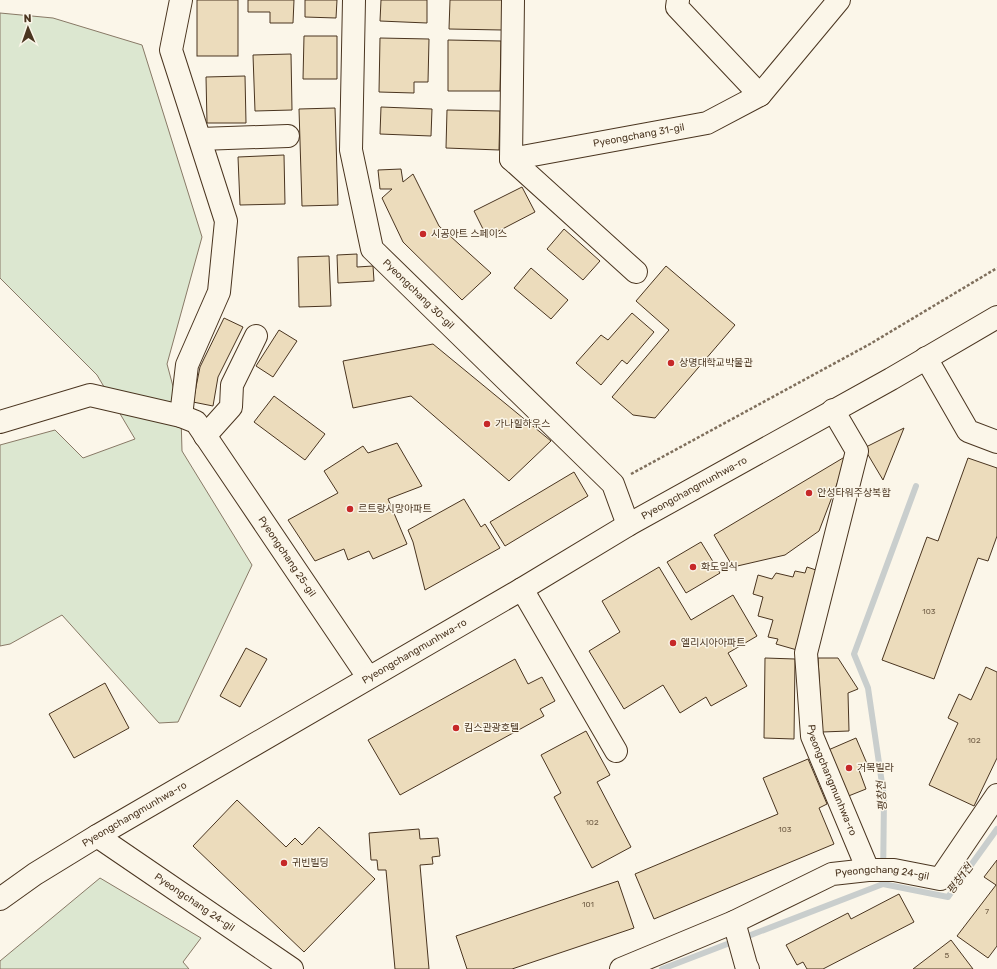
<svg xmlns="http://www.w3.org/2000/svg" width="997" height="969" viewBox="0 0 997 969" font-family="Rubik,'Noto Sans KR',sans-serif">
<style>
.green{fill:#dce7d0;stroke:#887966}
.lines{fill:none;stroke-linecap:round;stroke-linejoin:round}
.stream{stroke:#c9cecd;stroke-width:6}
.building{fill:#ecdcbc;stroke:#4a3520}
.minor-casing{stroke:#4a3520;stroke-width:24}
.major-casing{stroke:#4a3520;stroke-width:24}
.path{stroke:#7f6f5c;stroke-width:2.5;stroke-dasharray:3 2;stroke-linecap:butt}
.minor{stroke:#fbf6e9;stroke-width:22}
.major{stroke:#fbf6e9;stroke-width:22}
.poi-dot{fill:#c62828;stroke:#fbf6e9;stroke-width:1.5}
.labels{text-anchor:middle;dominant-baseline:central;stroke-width:3;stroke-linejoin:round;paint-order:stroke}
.number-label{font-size:8px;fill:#725f47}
.street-label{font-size:10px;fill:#4a3520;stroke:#fbf6e9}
.poi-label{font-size:10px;fill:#4a3520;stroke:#fbf6e9;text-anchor:start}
.water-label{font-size:11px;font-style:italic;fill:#4a3520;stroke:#fbf6e9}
</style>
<rect width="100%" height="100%" fill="#fbf6e9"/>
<g class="green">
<path d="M0,13L53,18L142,45L202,237L167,364L181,416L182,451L252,565L178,722L159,723L62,615L10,644L0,646V445L55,430L83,458L135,439L97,375L0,278Z"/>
<path d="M100,878L201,938L183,962L189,969H0V961Z"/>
</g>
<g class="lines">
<g class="stream">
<path d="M883,884L948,897L997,829"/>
<path d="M743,938L883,884L884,797L868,688L854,654L916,486"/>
<path d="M662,969L735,941"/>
</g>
</g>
<g class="building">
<rect x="197" y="0" width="41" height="56"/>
<path d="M248,0H294L293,23H270V12H248Z"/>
<path d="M305,0H337L336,18L305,17Z"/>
<path d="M381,0H427V23L380,21Z"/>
<path d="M450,0H502V30L449,29Z"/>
<path d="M304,36H337V79H303Z"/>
<path d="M380,38L429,39L428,82H414V93L379,92Z"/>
<path d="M448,40L501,41L500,91H448Z"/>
<path d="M291,54L292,110L255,111L253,55Z"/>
<path d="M245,76L246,123H207L206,77Z"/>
<path d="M381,107L432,109L431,136L380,134Z"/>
<path d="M335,108L338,205L302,206L299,109Z"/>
<path d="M447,110L500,111L499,150L446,148Z"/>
<path d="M284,155L285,204L240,205L238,157Z"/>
<path d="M401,169L403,182L413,174L439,226L491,273L462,300L403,242L382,198L392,189H380L378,170Z"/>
<path d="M522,187L535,212L487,237L474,211Z"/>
<path d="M564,229L600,261L583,280L547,249Z"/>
<path d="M357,254V267L373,266L374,281L338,283L337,255Z"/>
<path d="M329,256L331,306L299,307L298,257Z"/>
<path d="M666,266L735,325L655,418L633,415L612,397L669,330L636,301Z"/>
<path d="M531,268L568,300L551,319L514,288Z"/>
<path d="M632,313L654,332L627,364L622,360L601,385L576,363L601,335L608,340Z"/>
<path d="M224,318L243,327L218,377L213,406L193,402L200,367Z"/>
<path d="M279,330L297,341L273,377L256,366Z"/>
<path d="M433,344L551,441L509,481L411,396L353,408L343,361Z"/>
<path d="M274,396L325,434L305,460L254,422Z"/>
<path d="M904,428L883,480L864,448Z"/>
<path d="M397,443L422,486L388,499L407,544L373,559L369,551L348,560L344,549L315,561L288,520L338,493L324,471L363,446L368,453Z"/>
<path d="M848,455L819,531L785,555L733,567L714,535Z"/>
<path d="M968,458L997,468V536L988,561L978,558L934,679L882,660L927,537L938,541Z"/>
<path d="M574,472L588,496L505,546L490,522Z"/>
<path d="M464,499L481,527L485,524L500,548L425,590L413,542L408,530Z"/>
<path d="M701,542L720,573L686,593L667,562Z"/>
<path d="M659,567L691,620L733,595L757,636L728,653L747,686L711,706L706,697L680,713L663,685L624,709L589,651L620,632L602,601Z"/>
<path d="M807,567L819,571L797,650L776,644L778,639L768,637L773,620L758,616L763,597L753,594L758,575L772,579L776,573L793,577L795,571L805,573Z"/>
<path d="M246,648L267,659L240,707L220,696Z"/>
<path d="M765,658L795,659L794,739L764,738Z"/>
<path d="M818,658H838L858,689L848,693L849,731L822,732Z"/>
<path d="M515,659L528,684L542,677L555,701L540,709L544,716L400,795L368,740Z"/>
<path d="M986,667L997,672V758L974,806L929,785L958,723L948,718L959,694L971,700Z"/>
<path d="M105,683L129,728L74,758L49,714Z"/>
<path d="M586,731L610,775L597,782L631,847L592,868L554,797L561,793L541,755Z"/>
<path d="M856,738L868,766L859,770L866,789L846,797L826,751Z"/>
<path d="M808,759L827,804L819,808L834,844L654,919L635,874L778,814L763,778Z"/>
<path d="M237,800L286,847L295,838L302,845L319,827L375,879L304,952L193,846Z"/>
<path d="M419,829L420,839L438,838L440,856L432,857L433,864L420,865L429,969H395L386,870H378L377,860H371L369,833Z"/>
<path d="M997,860V946L988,958L957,936L996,885L984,877Z"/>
<path d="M618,881L634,928L512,969H467L456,936Z"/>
<path d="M899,894L914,922L823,969H807L803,962L797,965L786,945L848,913L851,919Z"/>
<path d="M951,940L973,969H913Z"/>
</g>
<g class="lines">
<g class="minor-casing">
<g id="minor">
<path d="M181,0L171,50L226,221L219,292L187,365L181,416"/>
<path id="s1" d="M354,0L351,150L372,249L613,484L628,525"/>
<path d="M513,0L511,159L636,272"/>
<path d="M678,0L677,7L760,95"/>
<path d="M200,139L288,136"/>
<path id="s2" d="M511,159L707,123L760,95L839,0"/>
<path d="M926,358L968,431L997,442"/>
<path id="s3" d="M833,410L857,451L806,653L812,736L868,870"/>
<path id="s4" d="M0,422L90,395L181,416L196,422L368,677"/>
<path d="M205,436L231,407L232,385L256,336"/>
<path d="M522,589L616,751"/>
<path id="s5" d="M97,836L292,969"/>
<path d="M734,922L746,965L748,969"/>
<path id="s6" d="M621,969L734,922L832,874L868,870H894L940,879L997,795"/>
</g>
</g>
<g class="major-casing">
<g id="major">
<path id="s7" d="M0,899L35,874L97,836L522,589L628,525L891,379L997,317"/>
</g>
</g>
<path class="path" d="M631,474L870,344L997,268"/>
<use href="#minor" class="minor"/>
<use href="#major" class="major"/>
</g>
<g class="poi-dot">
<circle cx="423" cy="234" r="4"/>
<circle cx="671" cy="363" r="4"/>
<circle cx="487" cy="424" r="4"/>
<circle cx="809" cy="493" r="4"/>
<circle cx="350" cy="509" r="4"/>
<circle cx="693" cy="567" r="4"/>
<circle cx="673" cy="643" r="4"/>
<circle cx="456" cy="728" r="4"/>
<circle cx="849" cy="768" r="4"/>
<circle cx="284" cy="863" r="4"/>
</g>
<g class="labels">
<g class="number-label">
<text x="929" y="611">103</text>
<text x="974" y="740">102</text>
<text x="592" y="822">102</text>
<text x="785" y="829">103</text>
<text x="588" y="904">101</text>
<text x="987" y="911">7</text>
<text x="947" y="955">5</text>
</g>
<g class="street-label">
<text stroke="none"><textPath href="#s2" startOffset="130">Pyeongchang 31-gil</textPath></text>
<text stroke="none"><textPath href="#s1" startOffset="316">Pyeongchang 30-gil</textPath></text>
<text stroke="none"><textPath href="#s7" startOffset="807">Pyeongchangmunhwa-ro</textPath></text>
<text stroke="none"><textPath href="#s4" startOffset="366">Pyeongchang 25-gil</textPath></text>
<text stroke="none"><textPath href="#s7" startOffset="483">Pyeongchangmunhwa-ro</textPath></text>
<text stroke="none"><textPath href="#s3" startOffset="387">Pyeongchangmunhwa-ro</textPath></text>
<text stroke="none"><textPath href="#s7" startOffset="159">Pyeongchangmunhwa-ro</textPath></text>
<text stroke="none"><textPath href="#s6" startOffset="282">Pyeongchang 24-gil</textPath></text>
<text stroke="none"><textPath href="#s5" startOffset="118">Pyeongchang 24-gil</textPath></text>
</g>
<g class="poi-label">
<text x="431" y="234">시공아트 스페이스</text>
<text x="679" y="363">상명대학교박물관</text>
<text x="495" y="424">가나힐하우스</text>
<text x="817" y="493">안성타워주상복합</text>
<text x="358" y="509">르트랑시망아파트</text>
<text x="701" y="567">화도일식</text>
<text x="681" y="643">엘리시아아파트</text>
<text x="464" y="728">킴스관광호텔</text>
<text x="857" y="768">거목빌라</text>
<text x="292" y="863">귀빈빌딩</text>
</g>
<g class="water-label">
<text transform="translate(882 796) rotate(-94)">평창천</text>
<text transform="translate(960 879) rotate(-52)">평창1천</text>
</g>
</g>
<g transform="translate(28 28) rotate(358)" stroke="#fbf6e9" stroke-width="3" paint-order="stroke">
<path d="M0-3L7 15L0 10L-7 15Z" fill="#4a3520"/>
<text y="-6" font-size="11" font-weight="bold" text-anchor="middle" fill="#4a3520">N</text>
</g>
</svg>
